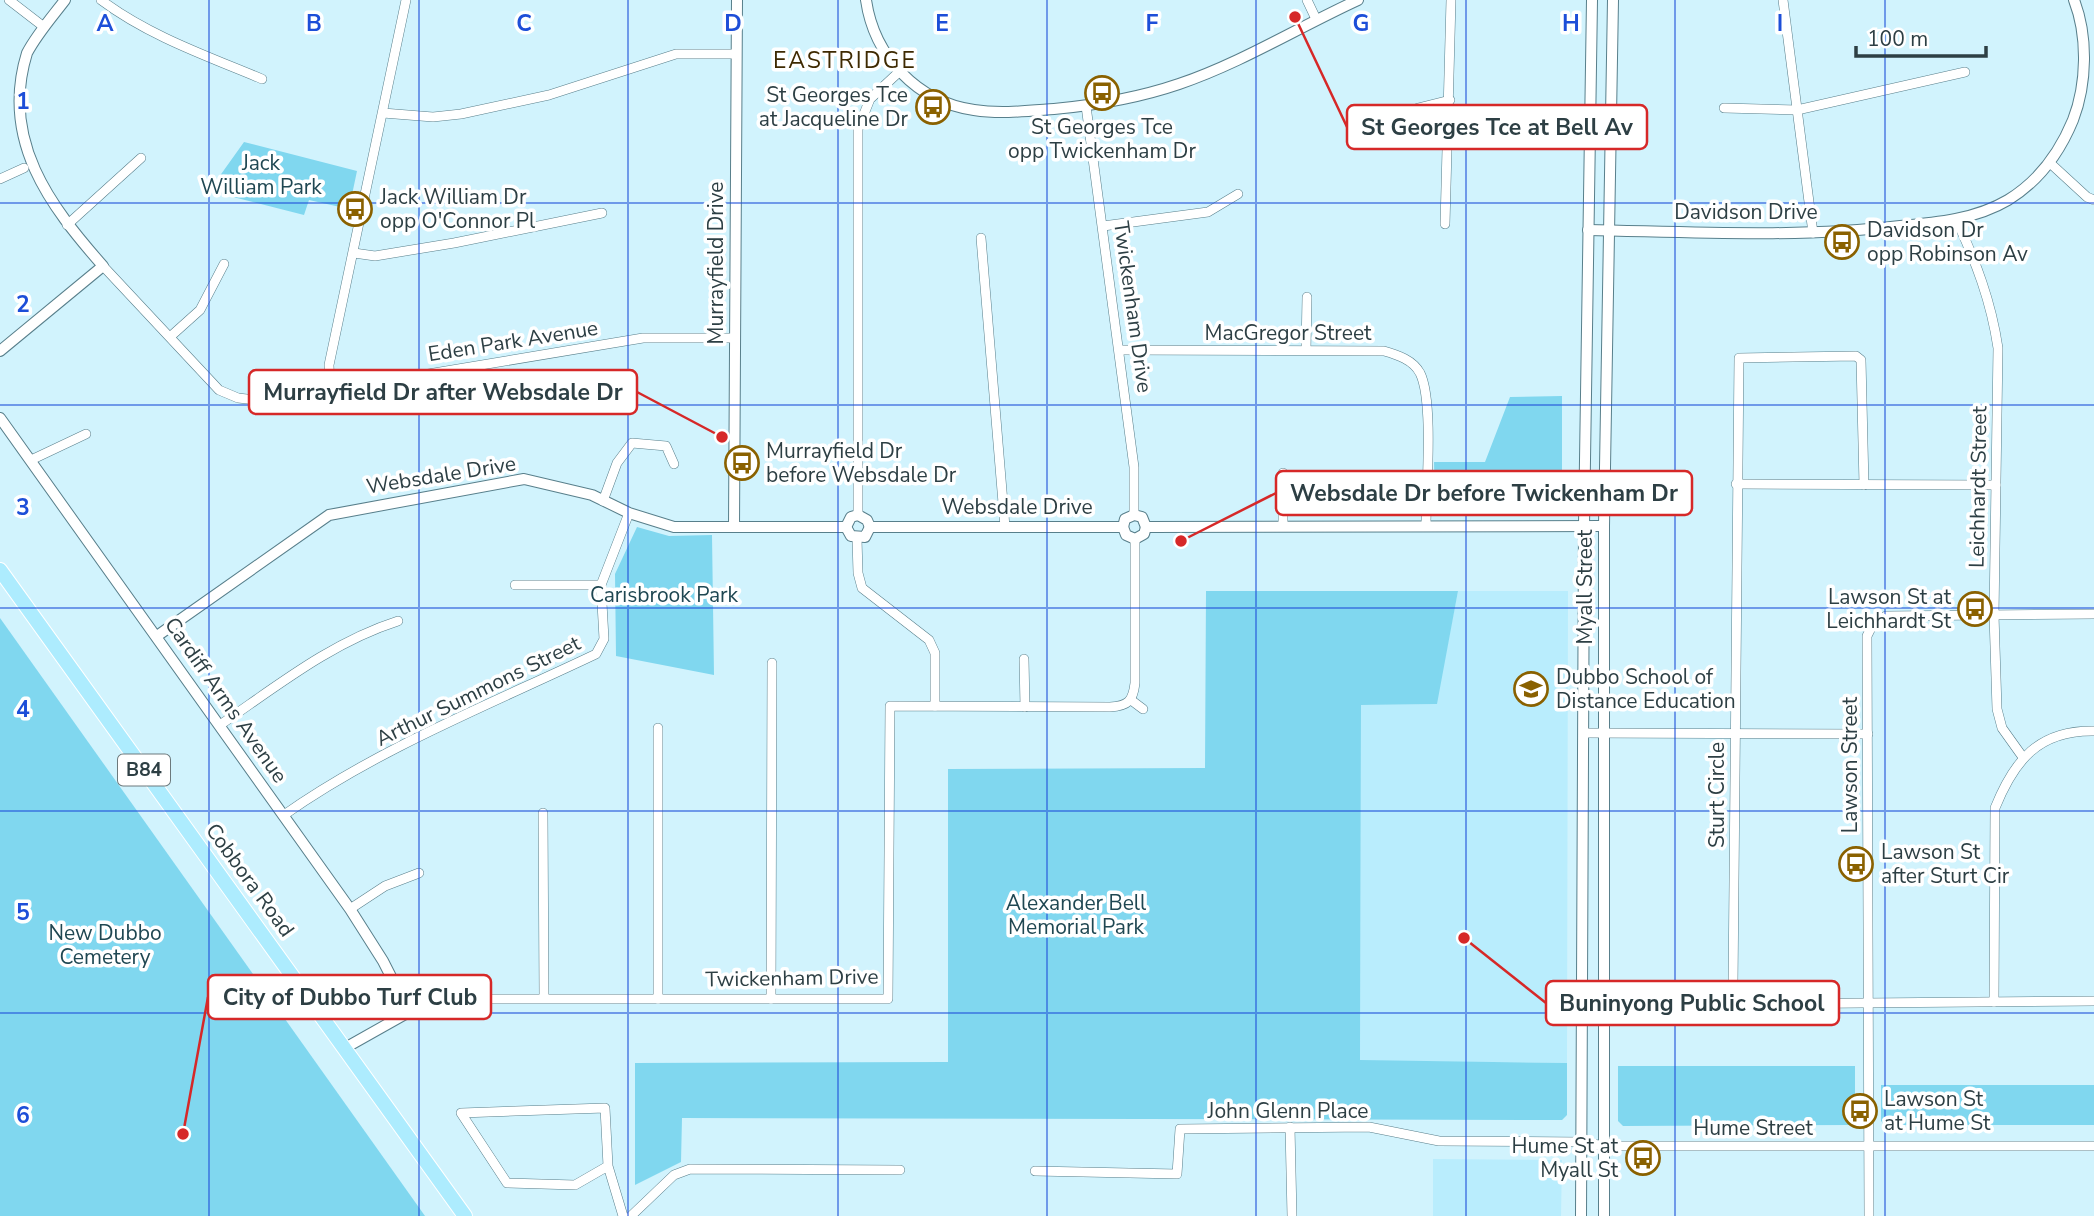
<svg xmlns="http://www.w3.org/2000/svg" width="2094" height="1216" viewBox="0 0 2094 1216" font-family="'Nunito Sans',sans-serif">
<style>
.built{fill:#b9edfd}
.green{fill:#80d7ef}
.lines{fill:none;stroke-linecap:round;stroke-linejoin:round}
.minor-casing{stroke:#587f8b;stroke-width:10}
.tertiary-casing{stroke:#587f8b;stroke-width:12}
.primary-casing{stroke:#fff;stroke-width:16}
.minor{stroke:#fff;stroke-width:9}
.tertiary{stroke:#fff;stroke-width:10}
.primary{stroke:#adecfe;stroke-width:14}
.grid{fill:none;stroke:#1d4ed8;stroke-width:2;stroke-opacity:0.55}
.labels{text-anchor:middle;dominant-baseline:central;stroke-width:7;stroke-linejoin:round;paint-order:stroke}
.shield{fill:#fff;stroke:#6c797c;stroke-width:2}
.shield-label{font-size:19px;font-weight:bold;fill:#2d3f44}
.poi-label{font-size:21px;fill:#2d3f44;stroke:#fff;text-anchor:start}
.park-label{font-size:21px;fill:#1f4752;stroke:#fff}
.street-label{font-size:21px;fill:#2d3f44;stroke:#fff}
.neighbourhood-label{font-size:23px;letter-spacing:2px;fill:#3e2a02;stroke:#fff}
.grid-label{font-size:23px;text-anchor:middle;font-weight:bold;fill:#1d4ed8;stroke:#fff;stroke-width:7;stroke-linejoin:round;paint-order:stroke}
.leader{fill:none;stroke:#d62828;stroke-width:2.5}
.callout-dot{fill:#d62828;stroke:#fff;stroke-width:2.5}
.callout{fill:#fff;stroke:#d62828;stroke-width:2.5}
.callout-label{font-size:23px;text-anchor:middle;font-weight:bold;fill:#2d3f44}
</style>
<rect width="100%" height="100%" fill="#d1f3fd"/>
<g class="built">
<path d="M1458,591H1568L1567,1063L1360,1061L1361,705L1436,704Z"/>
<path d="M1433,1159L1562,1160L1561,1216H1433Z"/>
</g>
<g class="green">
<path d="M244,142L357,171L349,209L309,200L304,215L209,191Z"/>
<path d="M1562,396V510L1435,511L1434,462H1485L1510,397Z"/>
<path d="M637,527L669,536L712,535L714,675L616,656L615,574Z"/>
<path d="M1206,591H1458L1437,704L1361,705L1360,1060L1567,1063V1115L1562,1120L682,1118L681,1162L635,1185V1063L948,1062V769L1205,768Z"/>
<path d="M0,618L425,1216H0Z"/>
<path d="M1618,1066H1855V1121L1851,1125L1623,1126L1618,1121Z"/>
<path d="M1881,1085H2094V1125H1885L1881,1121Z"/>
</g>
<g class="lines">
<g class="minor-casing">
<g id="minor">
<path d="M9,0L44,27"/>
<path d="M101,0C149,36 207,56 262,79"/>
<path d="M1307,0L1316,19"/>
<path d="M1783,0L1813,233"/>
<path d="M1086,106L1134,467V515"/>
<path d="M1724,108L1797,110L1965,72"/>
<path d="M383,113L433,117L461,114L549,95L676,54H736"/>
<path d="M1369,131L1418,108L1450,100"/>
<path d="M2050,163L2087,197L2094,200"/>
<path d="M0,179L24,168"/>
<path d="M1956,219C1976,262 1991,301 1998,348L1994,615L1997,709L2002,728L2022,756"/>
<path d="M1445,224L1451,0"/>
<path d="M67,225L141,158"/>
<path d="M1103,226L1208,212L1238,194"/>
<path d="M981,238L1005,527"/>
<path d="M354,253L375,256L454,243L602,213"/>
<path d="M103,266L219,390L238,398L266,401L643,338H735"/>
<path d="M171,336L200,310L224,264"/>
<path d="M1120,350L1384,351C1398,355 1413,360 1420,373C1434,401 1426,492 1426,526"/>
<path d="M1306,350L1307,297"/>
<path d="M330,390L329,365L406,0"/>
<path d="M31,460L86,434"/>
<path d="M1283,473V526"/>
<path d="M1736,484L1996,485"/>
<path d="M1864,485L1861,360L1856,356L1739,358L1733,987L1738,1000L1752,1004L2094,1001"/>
<path d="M603,501L617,463L632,443L666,446L674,464"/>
<path d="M858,515V129L870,99L900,71"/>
<path d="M857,539L858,573L862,588L929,640L935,653V706"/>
<path d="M515,585H601"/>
<path d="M1024,659L1025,707"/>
<path d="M1131,700L1143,709"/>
<path d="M220,725C277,686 332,642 398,621"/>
<path d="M658,728V999"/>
<path d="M1584,733L1868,734"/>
<path d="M543,813L544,998"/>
<path d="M284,815C379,748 491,704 596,654L604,639L601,585L629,513"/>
<path d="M350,909L385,886L419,873"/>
<path d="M771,999L772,663"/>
<path d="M1994,1002L1995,808C2014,761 2038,730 2094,731"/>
<path d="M409,1012L457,1000L487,999H888L890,706L1110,707C1128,706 1133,701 1135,683V539"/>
<path d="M1290,1127L1292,1216"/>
<path d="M608,1166L575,1185L507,1183L461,1113L605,1108L608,1166L623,1216"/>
<path d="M1035,1171L1177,1174L1180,1129L1369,1127L1439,1141L1582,1142L1604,1146H2094"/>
<path d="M631,1216L674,1175L690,1169L900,1170"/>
<path d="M1869,1216L1867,636L1874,622L1886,616L2094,614"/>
</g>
</g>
<g class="tertiary-casing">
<g id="tertiary">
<path d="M866,0C874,56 917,102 974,110C1000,114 1027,111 1054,109C1097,105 1138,98 1179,84C1241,63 1299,27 1358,0"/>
<path d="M1588,230C1692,232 1797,238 1900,226C1937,223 1976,219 2008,200C2039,181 2059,154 2073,120C2087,84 2088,36 2074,0"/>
<path d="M0,351L103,266C50,206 0,140 27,53C37,34 52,17 65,0"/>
<path d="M0,418L350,909L383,961L409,1012L345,1048"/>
<path d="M734,527L737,0"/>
<path d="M846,527L851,536L865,537L870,527"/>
<path d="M846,527L851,517L858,515L867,520L870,527"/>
<path d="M870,527H1123"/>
<path d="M1123,527L1126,535L1135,539L1144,534L1146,527"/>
<path d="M1123,527L1125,519L1134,515L1142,517L1146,527"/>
<path d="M1146,527L1604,526"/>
<path d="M157,636L329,515L524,479L592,495L629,513L674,527H846"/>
<path d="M1581,1216L1584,526L1592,0"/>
<path d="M1604,1216V526L1613,0"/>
</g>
</g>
<g class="primary-casing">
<path id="primary" d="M0,570L465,1216"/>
</g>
<use href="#minor" class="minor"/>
<use href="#tertiary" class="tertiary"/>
<use href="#primary" class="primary"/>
</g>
<path class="grid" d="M209,0V1216M419,0V1216M628,0V1216M838,0V1216M1047,0V1216M1256,0V1216M1466,0V1216M1675,0V1216M1885,0V1216M0,203H2094M0,405H2094M0,608H2094M0,811H2094M0,1013H2094"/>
<defs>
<g id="bus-ring" transform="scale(1.75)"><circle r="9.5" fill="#fff" stroke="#8a6100" stroke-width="1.5"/><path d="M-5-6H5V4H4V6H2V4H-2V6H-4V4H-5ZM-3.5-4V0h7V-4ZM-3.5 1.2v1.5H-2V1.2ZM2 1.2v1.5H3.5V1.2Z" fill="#8a6100"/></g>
<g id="school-ring" transform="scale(1.75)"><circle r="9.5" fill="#fff" stroke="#8a6100" stroke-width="1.5"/><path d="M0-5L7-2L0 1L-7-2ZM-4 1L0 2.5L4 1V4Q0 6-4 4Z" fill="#8a6100"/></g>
</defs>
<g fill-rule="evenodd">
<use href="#bus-ring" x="1102" y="93"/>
<use href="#bus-ring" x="933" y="107"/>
<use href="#bus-ring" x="355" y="209"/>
<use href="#bus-ring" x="1842" y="242"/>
<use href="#bus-ring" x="742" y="463"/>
<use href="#bus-ring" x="1975" y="609"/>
<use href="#school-ring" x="1531" y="689"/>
<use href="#bus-ring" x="1856" y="864"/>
<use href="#bus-ring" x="1860" y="1111"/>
<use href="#bus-ring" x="1643" y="1158"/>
</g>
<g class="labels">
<rect class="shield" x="118" y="754.5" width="52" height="31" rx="5"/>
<g class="shield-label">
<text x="144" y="770">B84</text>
</g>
<g class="poi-label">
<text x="908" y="95" text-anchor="end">St Georges Tce<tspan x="908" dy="24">at Jacqueline Dr</tspan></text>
<text x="1102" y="127" text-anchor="middle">St Georges Tce<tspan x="1102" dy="24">opp Twickenham Dr</tspan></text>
<text x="380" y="197">Jack William Dr<tspan x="380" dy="24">opp O'Connor Pl</tspan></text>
<text x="1867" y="230">Davidson Dr<tspan x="1867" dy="24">opp Robinson Av</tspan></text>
<text x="766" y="451">Murrayfield Dr<tspan x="766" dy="24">before Websdale Dr</tspan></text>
<text x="1951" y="597" text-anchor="end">Lawson St at<tspan x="1951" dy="24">Leichhardt St</tspan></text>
<text x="1556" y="677">Dubbo School of<tspan x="1556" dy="24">Distance Education</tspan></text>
<text x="1881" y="852">Lawson St<tspan x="1881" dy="24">after Sturt Cir</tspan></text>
<text x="1884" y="1099">Lawson St<tspan x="1884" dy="24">at Hume St</tspan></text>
<text x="1618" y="1146" text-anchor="end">Hume St at<tspan x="1618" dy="24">Myall St</tspan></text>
</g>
<g class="park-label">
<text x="261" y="163">Jack<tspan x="261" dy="24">William Park</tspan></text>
<text x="664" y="595">Carisbrook Park</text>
<text x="1076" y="903">Alexander Bell<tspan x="1076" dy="24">Memorial Park</tspan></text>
<text x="105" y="933">New Dubbo<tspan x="105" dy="24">Cemetery</tspan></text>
</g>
<g class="street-label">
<text x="1746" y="212">Davidson Drive</text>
<text transform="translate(716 263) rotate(-90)">Murrayfield Drive</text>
<text transform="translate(1133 307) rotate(82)">Twickenham Drive</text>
<text x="1288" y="333">MacGregor Street</text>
<text transform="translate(513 341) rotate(-9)">Eden Park Avenue</text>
<text transform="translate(441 475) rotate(-9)">Websdale Drive</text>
<text transform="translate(1978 487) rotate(-89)">Leichhardt Street</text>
<text x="1017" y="507">Websdale Drive</text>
<text transform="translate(1585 587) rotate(-90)">Myall Street</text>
<text transform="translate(478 691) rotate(-26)">Arthur Summons Street</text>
<text transform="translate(226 700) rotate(55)">Cardiff Arms Avenue</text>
<text transform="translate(1850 765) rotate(-90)">Lawson Street</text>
<text transform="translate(1717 795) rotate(-90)">Sturt Circle</text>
<text transform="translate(250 880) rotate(54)">Cobbora Road</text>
<text transform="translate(792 978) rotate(-1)">Twickenham Drive</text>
<text x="1288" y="1111">John Glenn Place</text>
<text x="1753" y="1128">Hume Street</text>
</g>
<g class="neighbourhood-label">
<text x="845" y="60">EASTRIDGE</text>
</g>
</g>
<g class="grid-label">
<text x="105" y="31">A</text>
<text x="314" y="31">B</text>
<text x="524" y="31">C</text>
<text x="733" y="31">D</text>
<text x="942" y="31">E</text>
<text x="1152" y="31">F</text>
<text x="1361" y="31">G</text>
<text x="1571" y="31">H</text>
<text x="1780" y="31">I</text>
<text x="23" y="109">1</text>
<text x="23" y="312">2</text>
<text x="23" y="515">3</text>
<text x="23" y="717">4</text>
<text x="23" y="920">5</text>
<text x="23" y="1123">6</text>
</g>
<path class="leader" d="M1295 17L1347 127M722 437L637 392M1181 541L1276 493M183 1134L208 997M1464 938L1546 1003"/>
<g class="callout-dot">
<circle cx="1295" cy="17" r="7"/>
<circle cx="722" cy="437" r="7"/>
<circle cx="1181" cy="541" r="7"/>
<circle cx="183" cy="1134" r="7"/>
<circle cx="1464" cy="938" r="7"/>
</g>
<g class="callout">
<rect x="1347" y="105" width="300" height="44" rx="7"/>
<rect x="249" y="370" width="388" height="44" rx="7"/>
<rect x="1276" y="471" width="416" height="44" rx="7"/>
<rect x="208" y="975" width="283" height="44" rx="7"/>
<rect x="1546" y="981" width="293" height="44" rx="7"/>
</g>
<g class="callout-label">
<text x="1497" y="135">St Georges Tce at Bell Av</text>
<text x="443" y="400">Murrayfield Dr after Websdale Dr</text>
<text x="1484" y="501">Websdale Dr before Twickenham Dr</text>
<text x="350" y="1005">City of Dubbo Turf Club</text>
<text x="1692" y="1011">Buninyong Public School</text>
</g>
<path d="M1856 46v10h130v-10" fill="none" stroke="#2d3f44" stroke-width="3.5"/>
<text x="1867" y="46" font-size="21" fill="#2d3f44" stroke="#ffffff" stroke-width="5" paint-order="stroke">100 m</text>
</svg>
